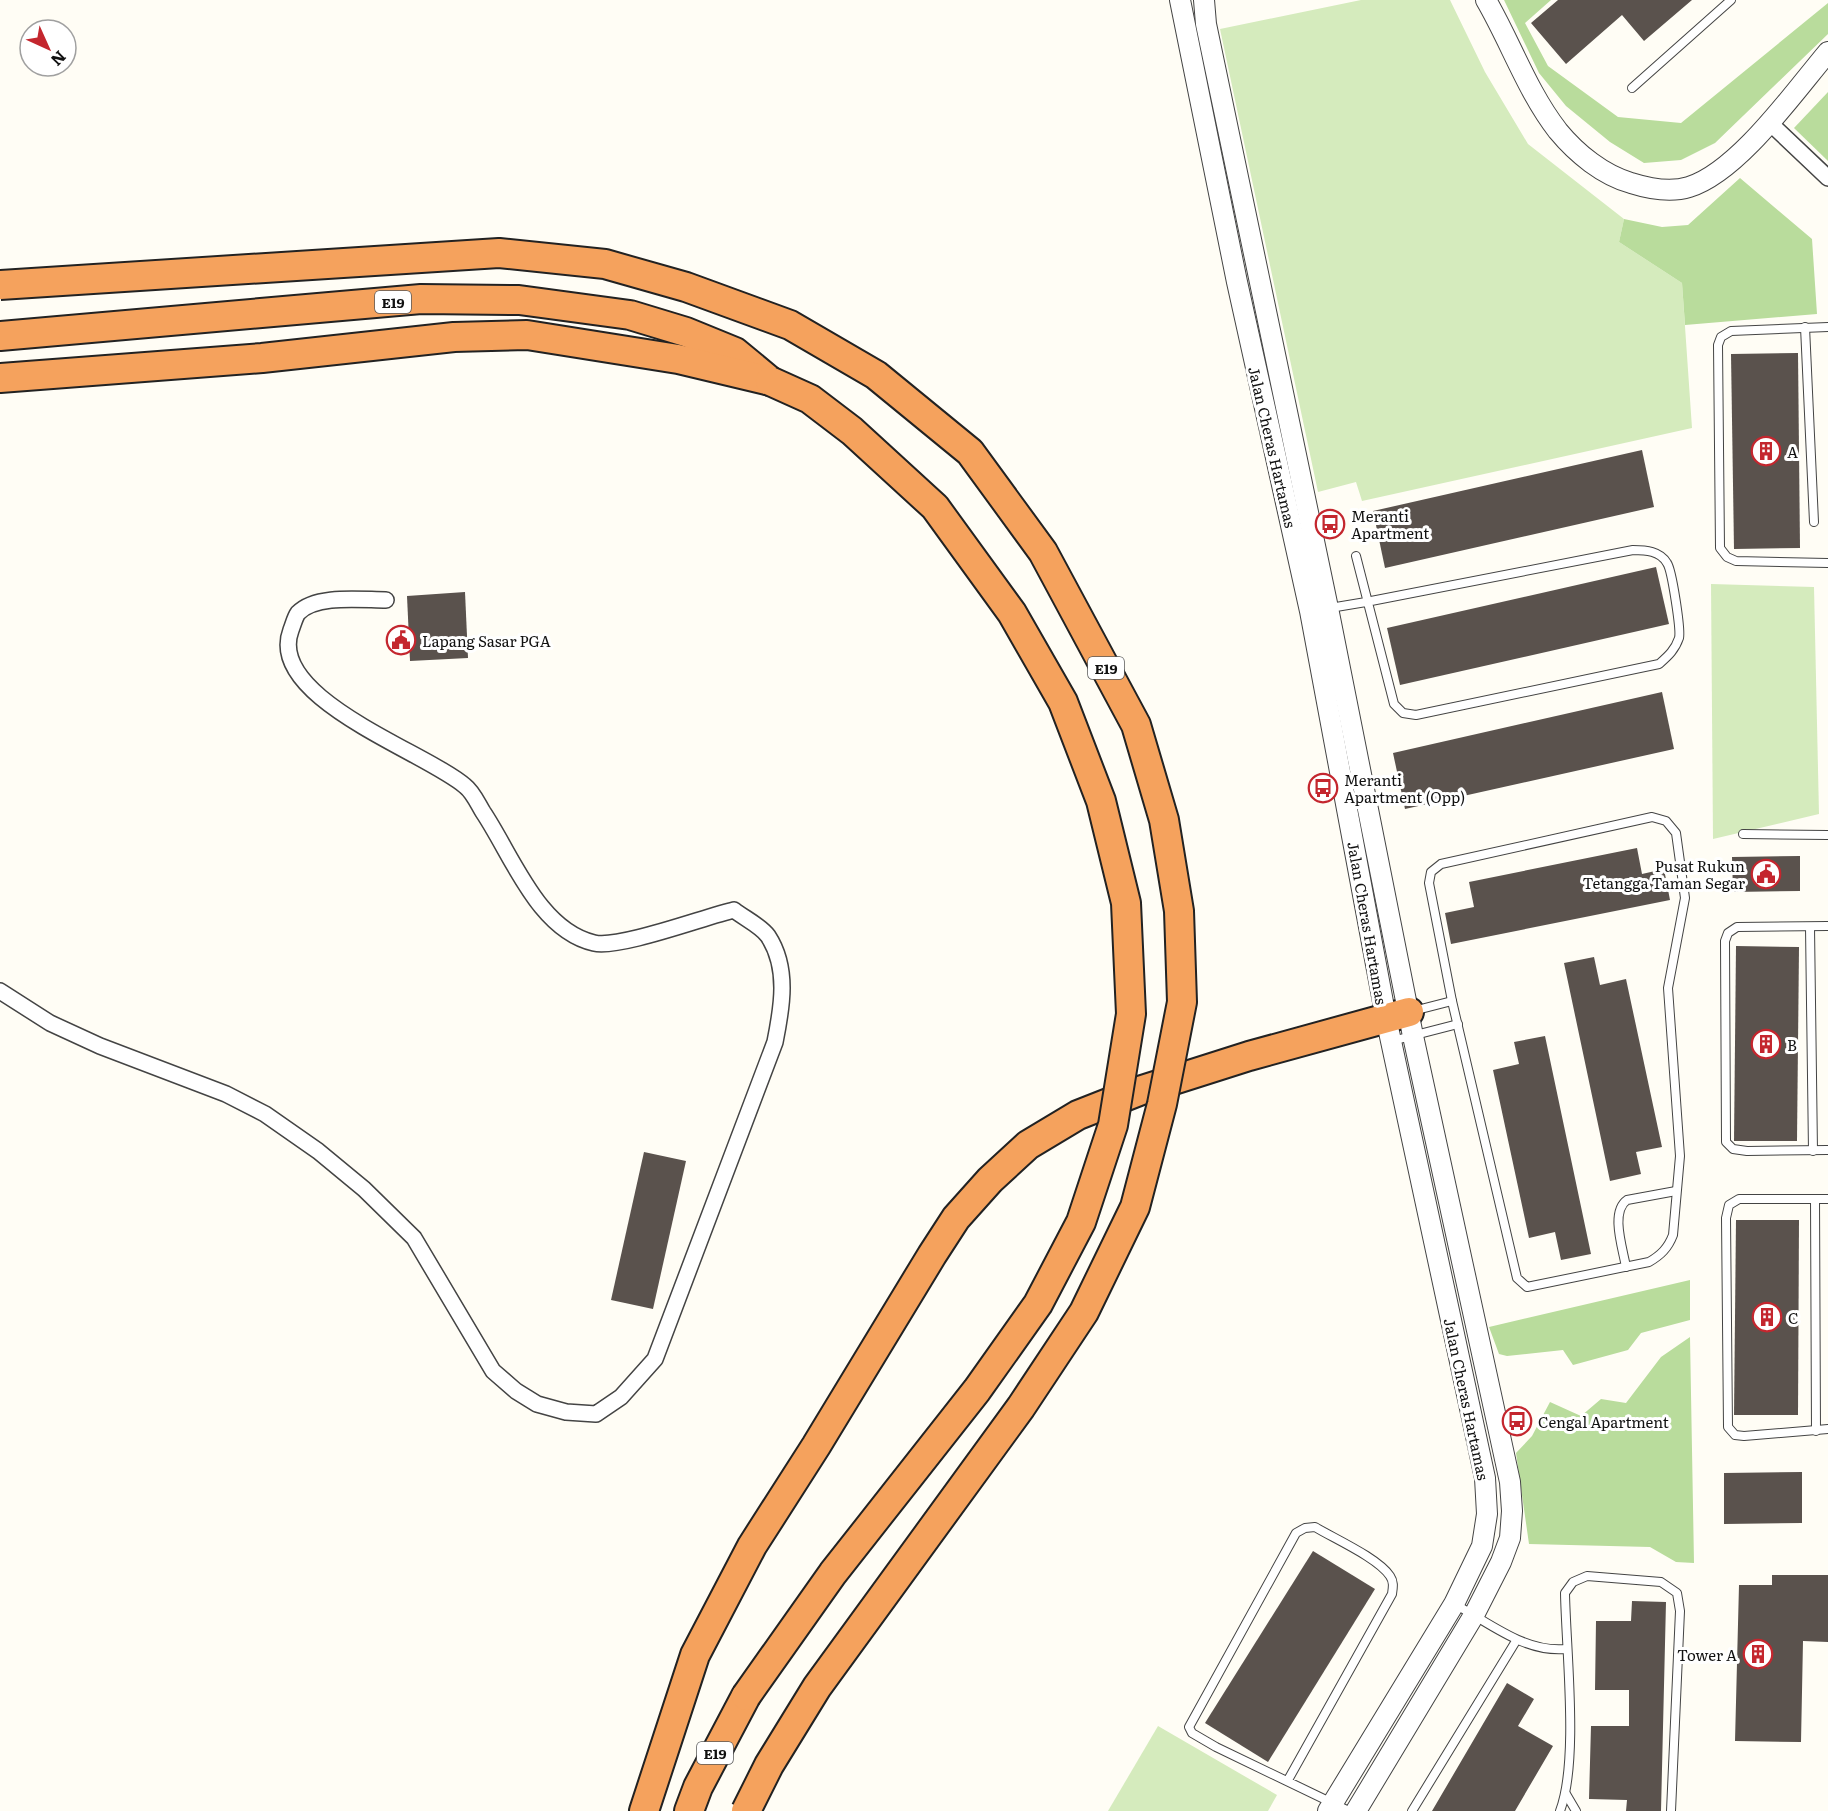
<svg xmlns="http://www.w3.org/2000/svg" width="1828" height="1811" viewBox="0 0 1828 1811" font-family="Literata,serif">
<style>
.green{fill:#d5ebbd}
.forest{fill:#b9dc9c}
.building{fill:#5a524d}
.lines{fill:none;stroke-linecap:round;stroke-linejoin:round}
.service-casing{stroke:#444;stroke-width:10}
.minor-casing{stroke:#444;stroke-width:18}
.tertiary-casing{stroke:#444;stroke-width:22}
.motorway-casing{stroke:#222;stroke-width:32}
.service{stroke:#fff;stroke-width:8}
.minor{stroke:#fff;stroke-width:15}
.tertiary{stroke:#fff;stroke-width:20}
.motorway{stroke:#f5a25d;stroke-width:28}
.motorway-bridge-casing{stroke:#222;stroke-width:32;stroke-linecap:butt}
.motorway-bridge{stroke:#f5a25d;stroke-width:28}
.labels{text-anchor:middle;dominant-baseline:central;stroke-width:6;stroke-linejoin:round;paint-order:stroke}
.shield{fill:#fff;stroke:#585858;stroke-width:1.5}
.shield-label{font-size:14px;font-weight:bold;fill:#111}
.street-label{font-size:15px;fill:#111;stroke:#fff}
.poi-label{font-size:15px;fill:#111;stroke:#fff;text-anchor:start}
</style>
<rect width="100%" height="100%" fill="#fffdf5"/>
<g class="green">
<path d="M1361,0H1450L1485,72L1528,144L1624,219L1619,242L1682,283L1692,428L1362,501L1356,482L1318,492L1220,29Z"/>
<path d="M1711,584L1814,587L1819,814L1713,839Z"/>
<path d="M1158,1726L1277,1795L1268,1811H1108Z"/>
</g>
<g class="forest">
<path d="M1504,0H1551L1525,23L1548,66L1618,117L1681,123L1828,3V34L1715,143L1681,160L1644,163L1610,142L1566,106L1539,73Z"/>
<path d="M1828,92V161L1794,128Z"/>
<path d="M1740,178L1812,239L1817,314L1685,325L1682,283L1619,242L1624,219L1662,227L1688,225Z"/>
<path d="M1690,1280V1320L1641,1333L1628,1350L1573,1365L1563,1350L1507,1356L1499,1354L1489,1327Z"/>
<path d="M1690,1337L1694,1563L1676,1562L1650,1547L1529,1544L1516,1453L1532,1436L1550,1402L1581,1416L1601,1399L1626,1403L1661,1357Z"/>
</g>
<g class="building">
<path d="M1558,0H1692L1644,41L1622,15L1566,64L1531,23Z"/>
<path d="M1798,353L1800,548L1734,549L1731,354Z"/>
<path d="M1642,450L1654,507L1385,568L1373,511Z"/>
<path d="M1656,567L1669,624L1400,685L1387,628Z"/>
<path d="M465,592L468,658L410,661L407,596Z"/>
<path d="M1662,692L1674,749L1405,809L1393,753Z"/>
<path d="M1637,848L1642,874L1664,869L1670,900L1451,944L1445,913L1474,907L1469,882Z"/>
<path d="M1800,856V891L1733,892L1732,857Z"/>
<path d="M1736,946L1799,947L1797,1141H1734Z"/>
<path d="M1594,957L1600,985L1626,979L1662,1147L1636,1152L1641,1174L1610,1181L1564,963Z"/>
<path d="M1545,1036L1591,1254L1561,1260L1555,1232L1529,1238L1493,1070L1519,1064L1514,1042Z"/>
<path d="M644,1152L686,1161L653,1309L611,1300Z"/>
<path d="M1736,1220H1799L1798,1415H1734Z"/>
<path d="M1802,1472V1523L1724,1524V1473Z"/>
<path d="M1313,1551L1375,1589L1268,1762L1205,1723Z"/>
<path d="M1772,1575H1828V1642L1803,1641L1801,1742L1735,1741L1739,1585H1772Z"/>
<path d="M1632,1601L1666,1602L1661,1811H1626L1627,1800L1589,1799L1591,1726H1629V1690H1595L1596,1621H1631Z"/>
<path d="M1507,1683L1534,1699L1518,1726L1553,1746L1515,1811H1432Z"/>
</g>
<g class="lines">
<g class="service-casing">
<g id="service">
<path d="M1632,88L1731,0"/>
<path d="M1805,327L1814,522"/>
<path d="M1828,327L1731,331L1721,337L1718,345L1720,548L1727,557L1736,561L1828,563"/>
<path d="M1330,608L1366,602L1633,550C1646,550 1660,551 1667,563C1672,570 1681,630 1679,638C1675,650 1668,656 1659,664L1416,715L1403,713L1394,704L1356,556"/>
<path d="M1652,817L1666,821L1676,833L1685,898L1668,988L1680,1156L1673,1235C1668,1248 1661,1255 1649,1262L1527,1287L1517,1278L1452,1001L1429,883L1431,872L1441,864Z"/>
<path d="M1743,834L1828,835"/>
<path d="M1828,926L1737,927L1728,933L1725,941L1726,1142L1733,1149L1747,1151L1828,1150"/>
<path d="M1810,927L1813,1151"/>
<path d="M1413,1011L1452,1001"/>
<path d="M1392,1041L1458,1024"/>
<path d="M1815,1199L1816,1431"/>
<path d="M1828,1199H1739L1729,1205L1726,1218L1728,1427L1735,1435L1744,1436L1828,1429"/>
<path d="M1626,1267C1623,1249 1610,1212 1627,1200L1676,1191"/>
<path d="M1456,1605C1490,1623 1525,1653 1566,1649"/>
<path d="M1288,1780L1392,1594C1393,1587 1394,1582 1390,1576C1378,1558 1335,1539 1315,1527L1305,1528L1296,1533L1189,1727L1192,1733L1216,1747L1349,1811"/>
<path d="M1566,1794L1576,1811"/>
<path d="M1412,1811L1516,1641"/>
<path d="M1560,1811C1579,1761 1566,1651 1565,1593L1573,1582L1587,1576L1661,1582L1677,1593L1680,1611L1671,1811"/>
</g>
</g>
<g class="minor-casing">
<g id="minor">
<path d="M1769,122L1828,178"/>
<path d="M0,991L50,1023L100,1046L226,1094L265,1114L318,1151L364,1189L414,1238L493,1371L516,1391L537,1404L566,1412L596,1414L621,1397L655,1359L775,1042C782,1007 789,968 768,936C761,926 744,918 734,910C704,917 619,949 594,943C538,930 512,855 483,812C478,804 473,792 465,786C426,752 265,698 291,630C293,625 295,617 298,613C316,594 362,600 386,600"/>
</g>
</g>
<g class="tertiary-casing">
<g id="tertiary">
<path d="M1180,0L1237,282L1310,611L1386,1018L1485,1478L1487,1514L1482,1546L1454,1604L1328,1811"/>
<path d="M1204,0L1206,24L1328,608L1413,1036L1510,1482L1512,1511L1510,1538L1501,1562L1474,1615L1356,1811"/>
<path d="M1486,0C1511,43 1527,91 1558,131C1577,154 1603,175 1631,183C1650,189 1670,193 1689,187C1738,172 1795,91 1828,52"/>
</g>
</g>
<g class="motorway-casing">
<g id="motorway">
<path d="M0,336L421,299L519,300L630,315L686,332L735,352L770,381"/>
<path d="M0,378L262,358L454,337L527,335L678,359L766,380"/>
<path d="M644,1811L695,1655L752,1546L816,1446L932,1255L956,1218L990,1180L1028,1145L1078,1115L1139,1091L1249,1056L1409,1012"/>
<path d="M689,1811L698,1787L746,1696"/>
</g>
</g>
<use href="#service" class="service"/>
<use href="#minor" class="minor"/>
<use href="#tertiary" class="tertiary"/>
<use href="#motorway" class="motorway"/>
<g class="motorway-bridge-casing">
<g id="motorway-bridge">
<path d="M0,285L499,253L605,264L686,287L790,325L876,375L970,452L1043,552L1136,725L1164,820L1179,911L1182,1002L1162,1104L1135,1207L1084,1312L1021,1407L817,1687L769,1765L746,1811"/>
<path d="M746,1696L833,1573L977,1390L1038,1304L1081,1222L1113,1125L1131,1014L1126,903L1101,801L1063,702L1012,613L935,507L852,431L810,399L770,381"/>
</g>
</g>
<use href="#motorway-bridge" class="motorway-bridge"/>
</g>
<defs>
<g id="building-ring" transform="scale(1.5)"><circle r="9.5" fill="#fff" stroke="#c4262e" stroke-width="1.5"/><path d="M-4-6H4V6H1V3H-1V6H-4ZM-2.5-4.3h1.7v1.8h-1.7ZM.8-4.3h1.7v1.8H.8ZM-2.5-1h1.7V.8h-1.7ZM.8-1h1.7V.8H.8Z" fill="#c4262e"/></g>
<g id="bus-ring" transform="scale(1.5)"><circle r="9.5" fill="#fff" stroke="#c4262e" stroke-width="1.5"/><path d="M-5-6H5V4H4V6H2V4H-2V6H-4V4H-5ZM-3.5-4V0h7V-4ZM-3.5 1.2v1.5H-2V1.2ZM2 1.2v1.5H3.5V1.2Z" fill="#c4262e"/></g>
<g id="civic-ring" transform="scale(1.5)"><circle r="9.5" fill="#fff" stroke="#c4262e" stroke-width="1.5"/><path d="M-.6-6.5H3V-4.5H.6V-3L4-1V1h2V6H-6V1h2V-1L-.6-3ZM-1.2 2.5V6h2.4V2.5Z" fill="#c4262e"/></g>
</defs>
<g fill-rule="evenodd">
<use href="#building-ring" x="1766" y="451"/>
<use href="#bus-ring" x="1330" y="524"/>
<use href="#civic-ring" x="401" y="640"/>
<use href="#bus-ring" x="1323" y="788"/>
<use href="#civic-ring" x="1766" y="874"/>
<use href="#building-ring" x="1766" y="1044"/>
<use href="#building-ring" x="1767" y="1317"/>
<use href="#bus-ring" x="1517" y="1421"/>
<use href="#building-ring" x="1758" y="1654"/>
</g>
<g class="labels">
<g class="shield">
<rect x="375" y="291" width="36" height="22" rx="4.5"/>
<rect x="1088" y="657" width="36" height="22" rx="4.5"/>
<rect x="697" y="1742" width="36" height="22" rx="4.5"/>
</g>
<g class="shield-label">
<text x="393" y="302">E19</text>
<text x="1106" y="668">E19</text>
<text x="715" y="1753">E19</text>
</g>
<g class="street-label">
<text transform="translate(1273 447) rotate(77)">Jalan Cheras Hartamas</text>
<text transform="translate(1368 923) rotate(80)">Jalan Cheras Hartamas</text>
<text transform="translate(1467 1399) rotate(78)">Jalan Cheras Hartamas</text>
</g>
<g class="poi-label">
<text x="1787" y="451">A</text>
<text x="1351" y="515">Meranti<tspan x="1351" dy="17">Apartment</tspan></text>
<text x="422" y="640">Lapang Sasar PGA</text>
<text x="1344" y="779">Meranti<tspan x="1344" dy="17">Apartment (Opp)</tspan></text>
<text x="1745" y="865" text-anchor="end">Pusat Rukun<tspan x="1745" dy="17">Tetangga Taman Segar</tspan></text>
<text x="1787" y="1044">B</text>
<text x="1788" y="1317">C</text>
<text x="1538" y="1421">Cengal Apartment</text>
<text x="1737" y="1654" text-anchor="end">Tower A</text>
</g>
</g>
<g transform="translate(48 48) rotate(135)"><circle r="28" fill="#ffffff" stroke="#a0a0a0" stroke-width="1.5"/>
<path d="M0-4.5L10 22L0 15L-10 22Z" fill="#c4262e"/>
<text y="-9" font-size="16" font-weight="bold" text-anchor="middle" fill="#111111">N</text>
</g>
</svg>
